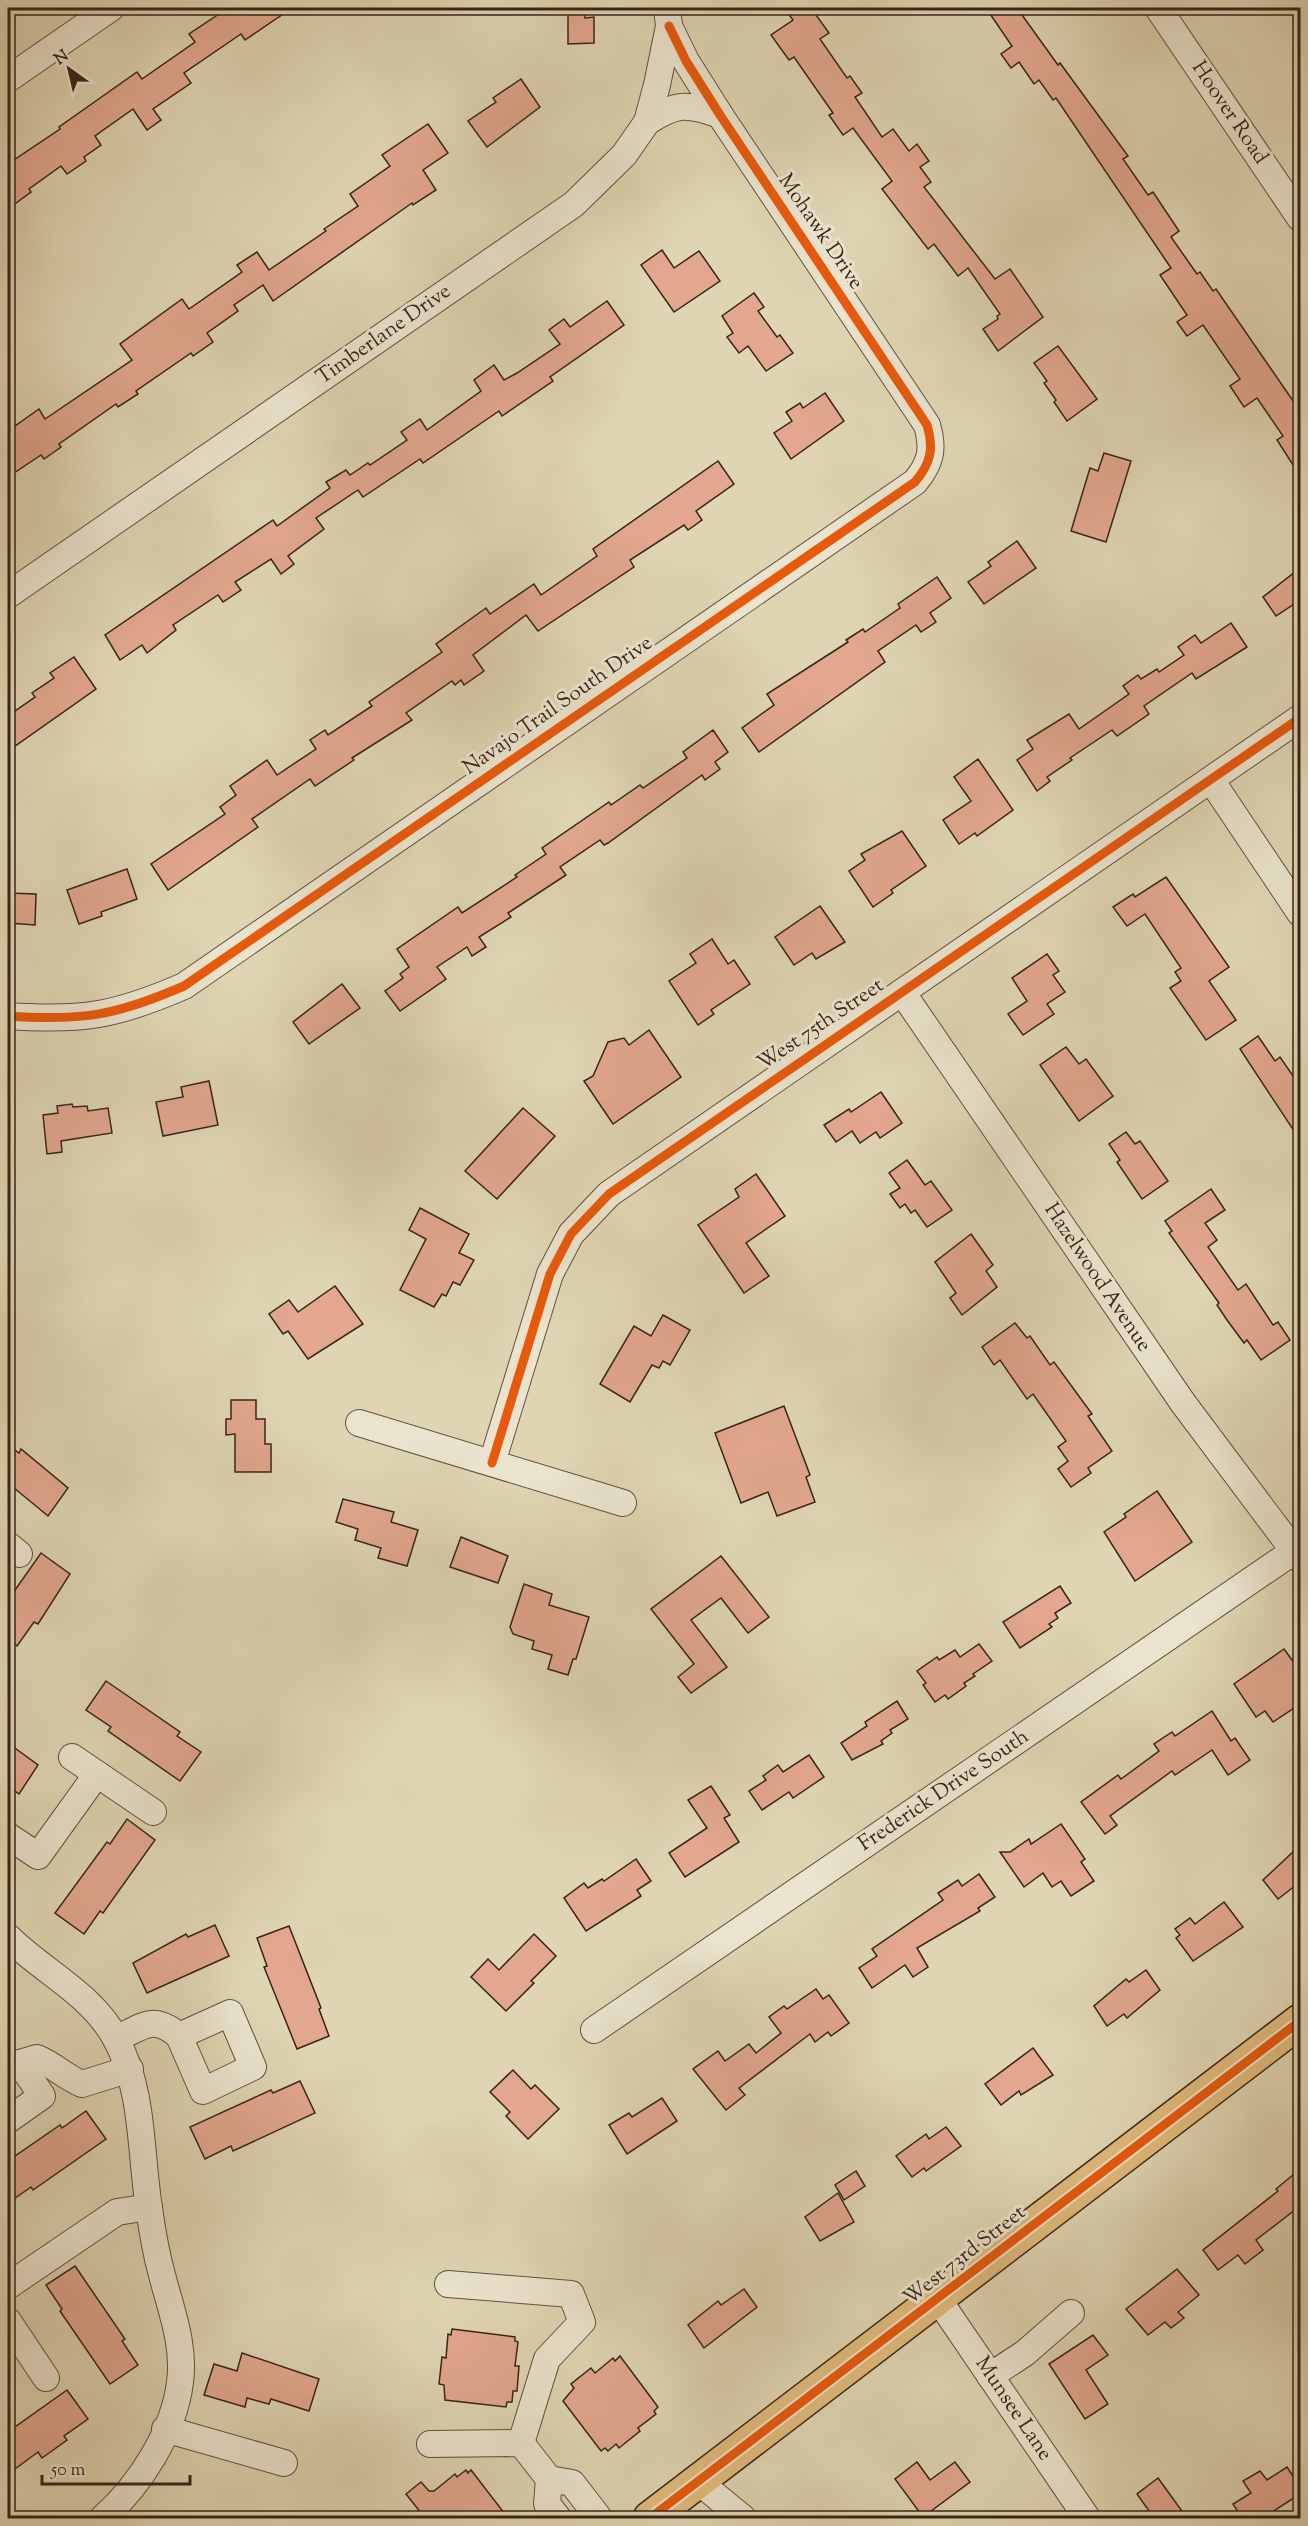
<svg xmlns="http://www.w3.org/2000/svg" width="1308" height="2526" viewBox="0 0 1308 2526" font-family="'Sorts Mill Goudy',serif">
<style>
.building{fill:#e2a78e;stroke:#382419;stroke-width:1.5}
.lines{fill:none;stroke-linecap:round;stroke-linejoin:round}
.minor-casing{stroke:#625040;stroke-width:28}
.major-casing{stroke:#382419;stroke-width:36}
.minor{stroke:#eae4ce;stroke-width:26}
.major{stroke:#e0ba7a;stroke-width:33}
.cycleway-casing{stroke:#eae4ce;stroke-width:13}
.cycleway{stroke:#e8590c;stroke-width:9}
.labels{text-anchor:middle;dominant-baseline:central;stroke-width:6;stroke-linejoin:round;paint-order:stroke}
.street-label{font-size:21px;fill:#382419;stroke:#eae4ce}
</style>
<rect width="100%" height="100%" fill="#dfd5b3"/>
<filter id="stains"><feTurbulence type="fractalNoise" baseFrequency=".00333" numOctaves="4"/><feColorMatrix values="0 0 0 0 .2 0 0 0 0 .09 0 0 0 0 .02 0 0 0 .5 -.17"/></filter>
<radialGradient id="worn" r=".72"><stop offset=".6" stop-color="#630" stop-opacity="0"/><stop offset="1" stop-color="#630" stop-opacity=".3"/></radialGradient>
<g class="building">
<path d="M228,8H292L245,40L241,34L184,73L191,83L153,109L161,120L147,130L133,109L95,136L101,145L84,157L86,161L67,174L61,166L29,189L31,192L8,209V164L60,129L59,127L137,72L142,79L195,42L189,34Z"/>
<path d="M568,8H585V18L594,17V43L568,44Z"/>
<path d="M784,8H811L829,33L820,39L847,78L850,76L862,93L855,97L882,137L893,129L909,151L917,144L929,161L920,167L931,182L924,187L995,279L1010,269L1043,317L998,351L983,329L998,319L997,316L1000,314L968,268L958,276L934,244L928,249L882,189L892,181L853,128L843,135L829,115L833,113L794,57L789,60L771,35L793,20Z"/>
<path d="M986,8H1017L1058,65L1060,63L1128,156L1123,159L1148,195L1153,192L1179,231L1171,237L1197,274L1200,272L1213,291L1216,289L1300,411V476L1277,440L1283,436L1257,398L1244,407L1230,386L1240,379L1203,325L1187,336L1177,322L1187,315L1160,275L1171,268L1056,98L1053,100L1039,80L1034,84L1019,62L1011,68L1001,54L1012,46Z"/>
<path d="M521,79L540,107L487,147L468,121L496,102L493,98Z"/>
<path d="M428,124L448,153L423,170L436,190L413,205L412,203L273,301L263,285L234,305L238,311L207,333L213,342L193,356L191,353L136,391L138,394L118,407L116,404L59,444L61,447L44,459L41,455L8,477V431L39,409L45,419L132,360L120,344L182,299L189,309L242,272L237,265L257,252L269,270L326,231L324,229L358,206L350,194L390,166L382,155Z"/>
<path d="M662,250L674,268L699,251L720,281L674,312L641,265Z"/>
<path d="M754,293L764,307L758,311L777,337L780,335L793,353L766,371L748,346L739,353L727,337L733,333L722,316Z"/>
<path d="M607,301L624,325L550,377L553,381L502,416L499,411L423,463L420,459L363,497L358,490L316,518L324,529L288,556L294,564L281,574L271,559L235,582L241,590L223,602L218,595L173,625L176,630L147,653L142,645L120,660L105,635L273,520L277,526L330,488L326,482L346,470L350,475L368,463L370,465L407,440L401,432L420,419L427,430L481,391L474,380L494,365L504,380L517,373L560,344L549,330L564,319L570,327Z"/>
<path d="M1058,346L1097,399L1067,421L1054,402L1056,400L1044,383L1047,381L1034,363Z"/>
<path d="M825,393L844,421L791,459L774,433L792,421L786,412L800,403L803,408Z"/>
<path d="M1104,453L1131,461L1106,542L1071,531L1090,468L1098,471Z"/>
<path d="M718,461L734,484L696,511L702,520L688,530L684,525L630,560L634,567L538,631L526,615L473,655L484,671L464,685L461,680L455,685L452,681L406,713L412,720L352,758L354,760L315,786L310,779L252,819L258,827L168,890L151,864L225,814L220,807L236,795L230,786L267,760L277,775L316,749L310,740L325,730L328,735L372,706L369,702L442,652L436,644L486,608L490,614L534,584L541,595L597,556L593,549Z"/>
<path d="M1017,541L1036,568L984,604L968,582L991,566L988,562Z"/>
<path d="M1300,568V600L1276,616L1263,597Z"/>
<path d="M937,577L951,598L930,613L936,622L921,632L916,625L878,651L885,662L759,752L742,728L774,705L767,694L848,642L846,640L863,629L865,632L900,608L898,604Z"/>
<path d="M1231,623L1247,647L1196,679L1192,673L1144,706L1149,714L1117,736L1112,730L1070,758L1072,760L1047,777L1050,781L1037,791L1017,760L1033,749L1027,740L1069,714L1079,729L1129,694L1123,686L1138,675L1141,679L1157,669L1159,672L1184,655L1178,647L1195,635L1201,643Z"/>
<path d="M74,657L96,689L8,751V716L35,697L32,693L54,678L50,673Z"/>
<path d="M713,730L728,752L715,762L720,769L705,780L702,775L608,843L604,845L600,840L560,867L566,875L508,913L511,917L479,937L486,947L472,956L467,947L437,967L446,979L400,1011L385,991L403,978L400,974L409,967L397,949L458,907L462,913L517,877L515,875L546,854L542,848L609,802L611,805L640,785L643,788L687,758L683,752Z"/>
<path d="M978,759L1013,810L977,836L975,833L959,844L943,820L971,801L954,777Z"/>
<path d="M902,831L926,866L891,890L893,893L873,907L849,871L865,860L861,854Z"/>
<path d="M127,869L137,899L101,912L102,916L79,924L67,890Z"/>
<path d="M1166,877L1229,967L1209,981L1236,1020L1206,1040L1170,988L1181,981L1175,972L1181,968L1145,914L1127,926L1113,907L1133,894L1135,897Z"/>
<path d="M8,893L36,894L35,925L8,923Z"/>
<path d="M820,906L845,942L816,959L812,953L794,965L775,937Z"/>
<path d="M712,939L728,964L734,960L750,984L711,1010L714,1014L698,1025L669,981L696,963L690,954Z"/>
<path d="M1047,954L1059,971L1053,975L1065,992L1047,1004L1054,1014L1023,1035L1008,1014L1027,1001L1012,978Z"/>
<path d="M342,984L360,1008L309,1044L293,1022Z"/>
<path d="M649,1030L681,1077L613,1124L584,1081L593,1076L608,1042L624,1038L629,1045Z"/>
<path d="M1258,1036L1275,1061L1280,1057L1298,1083L1295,1085L1300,1094V1140L1240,1049Z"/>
<path d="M1066,1047L1079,1064L1086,1059L1113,1096L1079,1121L1040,1065Z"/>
<path d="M209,1081L218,1125L163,1136L156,1102L183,1097L181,1087Z"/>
<path d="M881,1092L902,1123L880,1138L876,1132L860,1143L852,1131L836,1142L824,1125L849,1109L851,1112Z"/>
<path d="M72,1104L73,1107L87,1106L88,1111L108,1108L112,1133L61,1141L62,1152L47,1154L43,1115L58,1113L57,1106Z"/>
<path d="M523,1108L555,1136L497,1199L465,1171Z"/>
<path d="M1126,1132L1135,1144L1140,1141L1168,1181L1142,1199L1117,1162L1120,1160L1109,1144Z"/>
<path d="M907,1160L925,1185L931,1181L952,1210L927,1227L915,1210L911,1213L905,1204L900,1208L890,1194L900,1188L889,1173Z"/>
<path d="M756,1174L785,1216L746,1243L769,1276L744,1293L698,1225L739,1197L735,1189Z"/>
<path d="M1211,1189L1225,1210L1205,1223L1217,1240L1208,1247L1238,1290L1246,1284L1273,1325L1278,1322L1290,1340L1261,1360L1247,1340L1244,1343L1227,1320L1217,1305L1219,1303L1169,1233L1172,1231L1165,1221Z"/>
<path d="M420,1208L469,1234L459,1253L474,1260L460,1285L453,1282L446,1296L442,1294L434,1307L400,1290L426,1239L409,1230Z"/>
<path d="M971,1234L993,1265L986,1271L997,1287L962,1315L950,1298L956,1293L935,1262Z"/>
<path d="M335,1286L363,1324L308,1359L288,1331L283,1334L269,1314L289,1300L298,1312Z"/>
<path d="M663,1315L690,1330L670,1365L663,1361L659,1368L652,1365L630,1402L600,1384L634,1326L651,1336Z"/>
<path d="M1015,1323L1027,1338L1030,1336L1050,1365L1054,1362L1092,1414L1088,1416L1112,1451L1088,1468L1091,1473L1071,1487L1058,1469L1068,1461L1058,1447L1066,1441L1033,1394L1027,1399L1000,1360L994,1365L982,1347Z"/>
<path d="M231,1400H256V1419H265V1444H271V1472H235V1434L226,1435V1419H231Z"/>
<path d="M784,1406L810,1475L806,1477L815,1502L777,1516L768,1492L741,1503L715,1433Z"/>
<path d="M8,1445L19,1453L21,1449L68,1488L48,1516L8,1483Z"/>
<path d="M1157,1491L1192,1542L1135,1581L1104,1532L1126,1517L1124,1514Z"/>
<path d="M343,1499L394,1512L391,1522L418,1530L407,1566L378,1558L381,1548L355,1540L358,1529L336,1522Z"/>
<path d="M461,1537L508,1556L498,1583L450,1567Z"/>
<path d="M41,1553L70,1574L38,1624L34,1622L17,1646L8,1639V1600Z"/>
<path d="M721,1556L769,1617L748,1633L721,1598L691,1620L727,1667L691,1693L678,1677L694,1664L651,1609Z"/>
<path d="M524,1584L552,1594L549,1605L589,1617L576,1659H573L568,1675L548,1669L552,1655L532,1649L534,1641L513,1634L510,1627Z"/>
<path d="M1060,1586L1071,1603L1055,1613L1058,1618L1049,1624L1052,1627L1020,1648L1003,1622Z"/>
<path d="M979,1644L992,1661L973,1674L975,1676L964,1683L966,1686L948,1699L945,1695L935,1702L923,1685L926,1683L917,1671L937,1657L939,1660L955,1650L960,1657Z"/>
<path d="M1284,1649L1300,1671V1704L1273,1722L1265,1711L1256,1717L1234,1684Z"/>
<path d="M106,1681L180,1732L177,1736L201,1752L180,1781L108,1731L111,1727L86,1710Z"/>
<path d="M897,1701L908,1719L890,1730L892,1733L881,1741L883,1744L852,1760L841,1743L867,1726L865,1722Z"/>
<path d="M1212,1711L1231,1741L1235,1738L1250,1760L1228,1775L1212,1750L1175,1775L1172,1771L1110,1816L1117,1825L1105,1834L1081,1802L1118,1775L1121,1779L1159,1751L1154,1744L1172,1732L1175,1736Z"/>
<path d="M8,1743L38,1765L19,1794L8,1786Z"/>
<path d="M809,1755L824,1777L793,1798L789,1792L762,1810L749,1791L766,1780L763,1776L778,1765L783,1772Z"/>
<path d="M711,1786L730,1815L724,1818L739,1842L685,1877L669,1853L707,1828L688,1800Z"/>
<path d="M127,1819L155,1840L103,1913L100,1911L84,1934L55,1913L107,1842L110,1844Z"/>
<path d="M1061,1824L1085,1859L1081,1862L1094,1881L1071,1896L1061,1881L1052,1887L1043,1873L1024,1887L1000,1852H1010L1029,1839L1031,1844Z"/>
<path d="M1294,1851L1300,1860V1882L1278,1899L1263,1880Z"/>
<path d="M636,1859L651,1881L637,1890L641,1896L586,1931L564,1898L584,1883L588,1888L602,1879L604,1881Z"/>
<path d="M979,1874L995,1897L978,1908L980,1911L917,1948L928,1967L913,1977L905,1965L872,1988L859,1968L877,1956L872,1949L943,1900L938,1893L958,1880L962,1886Z"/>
<path d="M1224,1902L1243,1927L1193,1961L1176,1938L1180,1935L1175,1929L1190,1918L1195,1924Z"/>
<path d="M215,1925L229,1956L147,1993L133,1963L186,1934L188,1937Z"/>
<path d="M289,1926L321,2008L319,2009L329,2036L297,2049L264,1967L267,1966L257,1938Z"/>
<path d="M534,1934L556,1956L531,1981L534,1983L506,2011L471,1977L488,1959L499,1970Z"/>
<path d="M1146,1970L1160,1990L1127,2018L1124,2014L1107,2026L1094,2006L1126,1979L1129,1982Z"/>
<path d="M816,1989L823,1999L829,1995L849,2023L831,2036L828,2032L815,2042L810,2034L739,2088L745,2095L726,2110L693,2069L718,2051L725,2061L749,2044L756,2053L781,2033L769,2017L784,2006L787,2009Z"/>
<path d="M1033,2048L1053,2075L1021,2095L1019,2091L1001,2105L985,2084Z"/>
<path d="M513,2070L531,2089L535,2085L559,2109L528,2139L506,2116L510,2112L490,2092Z"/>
<path d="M300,2081L315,2113L233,2151L231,2146L205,2159L190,2127L271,2090L273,2093Z"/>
<path d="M662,2098L677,2121L627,2154L609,2125L629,2113L632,2117Z"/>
<path d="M86,2111L106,2139L33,2190L31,2187L8,2203V2161L60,2125L62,2128Z"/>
<path d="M946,2127L961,2146L926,2171L924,2168L912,2177L896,2156L926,2134L929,2139Z"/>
<path d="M1300,2169V2206L1256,2240L1263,2250L1245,2264L1238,2255L1218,2270L1203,2250L1278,2191L1276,2189Z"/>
<path d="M856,2171L865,2186L844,2200L835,2185Z"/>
<path d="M838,2193L854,2222L820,2241L805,2217Z"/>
<path d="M75,2266L125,2339L122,2341L138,2365L110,2384L60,2311L62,2309L46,2285Z"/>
<path d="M1177,2269L1199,2295L1178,2312L1184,2318L1171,2328L1165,2322L1148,2335L1126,2309Z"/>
<path d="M744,2289L757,2307L704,2348L688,2325L718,2301L721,2305Z"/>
<path d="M452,2329L515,2337V2341L518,2342L515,2366H519L517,2391H513L512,2402H507L506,2407L445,2400L444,2385L439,2384L442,2357L446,2358L448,2334L451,2335Z"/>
<path d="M1093,2335L1108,2355L1086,2370L1108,2404L1085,2419L1049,2364Z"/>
<path d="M242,2353L319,2379L309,2411L271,2399L269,2404L247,2398L245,2407L204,2395L214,2364L237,2371Z"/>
<path d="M620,2356L658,2407L654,2411L656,2414L638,2428L640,2431L619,2448L616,2444L608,2451L605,2448L601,2451L563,2401L574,2388L571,2384L591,2368L595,2373L613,2358L615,2361Z"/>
<path d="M67,2390L88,2419L64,2436L67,2440L42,2458L38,2452L15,2469L8,2459V2432Z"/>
<path d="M917,2462L930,2480L955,2462L970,2482L923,2517L895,2479Z"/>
<path d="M1287,2467L1300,2487V2494L1263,2518H1242L1233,2504L1251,2493L1243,2481L1260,2471L1267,2480Z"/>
<path d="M466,2470L468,2473L471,2470L508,2518H425L406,2494L421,2482L429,2491H434L455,2474L457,2477Z"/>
<path d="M1158,2478L1187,2518H1154L1137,2494Z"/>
</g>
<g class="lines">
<g class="minor-casing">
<g id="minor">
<path d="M1158,8L1300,218"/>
<path d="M8,79L111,8"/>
<path d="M647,122C676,103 687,103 720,115"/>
<path d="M8,595L574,204L624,155L647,122L657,85L669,26L667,8"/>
<path d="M1211,780L1300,913"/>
<path d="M902,992L1183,1403L1300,1559"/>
<path d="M8,1016C82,1021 115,1016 184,986L915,482C931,463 934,449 927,425L720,115L686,61L669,26"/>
<path d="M359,1423L623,1503"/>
<path d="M492,1463L550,1274L571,1234L609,1194L1300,718"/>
<path d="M8,1545L19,1554"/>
<path d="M72,1757L153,1812"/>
<path d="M8,1836L38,1856L97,1774"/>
<path d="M8,1937C43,1972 91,1993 116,2039C144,2091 140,2151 149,2208C152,2230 156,2253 162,2275C171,2310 185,2345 180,2382C174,2432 140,2485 103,2518"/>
<path d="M230,2013L253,2067L203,2091L179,2036Z"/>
<path d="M594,2030L1294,1551"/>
<path d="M116,2039C144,2026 153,2014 179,2036"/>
<path d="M20,2063L37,2058C54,2065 65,2077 82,2084L130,2069"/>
<path d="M8,2120L42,2096L20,2063L8,2071"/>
<path d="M448,2284L571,2294L582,2322L547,2359L521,2443"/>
<path d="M8,2286L117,2212L149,2207"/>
<path d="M938,2299L1087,2518"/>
<path d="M8,2321L46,2378"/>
<path d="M990,2376L1025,2353L1071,2313"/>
<path d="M165,2429L284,2463"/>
<path d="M430,2444L521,2443L549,2479"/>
<path d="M699,2482L743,2518"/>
<path d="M558,2518L547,2504L549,2479L572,2483L599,2518"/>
</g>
</g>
<g class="major-casing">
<path id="major" d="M650,2518L1300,2021"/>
</g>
<use href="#minor" class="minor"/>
<use href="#major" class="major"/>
<g class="cycleway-casing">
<g id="cycleway">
<path d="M8,1016C82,1021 115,1016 184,986L915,482C931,463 934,449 927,425L720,115L686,61L669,26"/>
<path d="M492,1463L550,1274L571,1234L609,1194L1300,718"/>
<path d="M650,2518L1300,2021"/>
</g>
</g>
<use href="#cycleway" class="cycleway"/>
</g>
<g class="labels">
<g class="street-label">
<text transform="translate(1229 113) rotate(56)">Hoover Road</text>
<text transform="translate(820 232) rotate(56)">Mohawk Drive</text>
<text transform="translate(384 335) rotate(-35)">Timberlane Drive</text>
<text transform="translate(558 706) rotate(-35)">Navajo Trail South Drive</text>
<text transform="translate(821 1025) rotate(-34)">West 75th Street</text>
<text transform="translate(1097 1278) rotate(56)">Hazelwood Avenue</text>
<text transform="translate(944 1791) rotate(-34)">Frederick Drive South</text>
<text transform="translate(965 2256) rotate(-38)">West 73rd Street</text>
<text transform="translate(1013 2409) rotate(56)">Munsee Lane</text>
</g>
</g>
<rect width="1308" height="2526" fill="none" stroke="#dfd5b3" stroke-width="30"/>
<rect x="9" y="9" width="1290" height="2508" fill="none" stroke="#382419" stroke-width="3"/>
<rect x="15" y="15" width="1278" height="2496" fill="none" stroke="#382419" stroke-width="1.5"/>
<g transform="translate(69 69) rotate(326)" stroke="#eae4ce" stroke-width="4.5" paint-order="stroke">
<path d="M0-4.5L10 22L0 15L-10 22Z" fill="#382419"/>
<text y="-9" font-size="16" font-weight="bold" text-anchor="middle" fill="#382419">N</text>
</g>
<path d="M42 2475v9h148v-9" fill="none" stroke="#382419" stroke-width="3"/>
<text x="51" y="2475" font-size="18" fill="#382419" stroke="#eae4ce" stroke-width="4.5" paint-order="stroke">50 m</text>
<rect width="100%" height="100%" filter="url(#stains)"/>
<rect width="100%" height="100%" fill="url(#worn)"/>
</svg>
